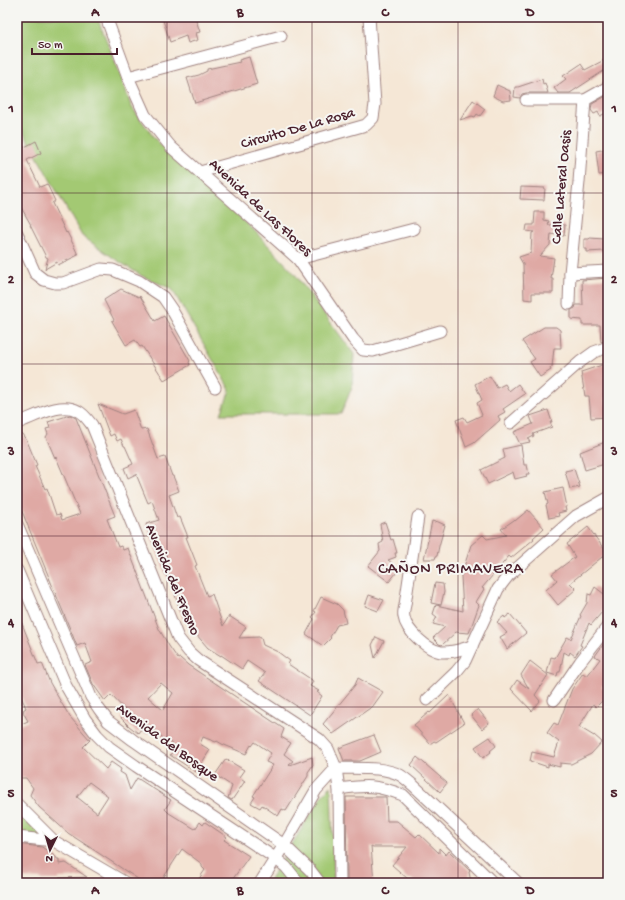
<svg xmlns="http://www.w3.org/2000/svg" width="625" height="900" viewBox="0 0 625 900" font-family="'Gochi Hand',sans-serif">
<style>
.green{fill:#a3c973;stroke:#76744f}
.building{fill:#dfa9a4;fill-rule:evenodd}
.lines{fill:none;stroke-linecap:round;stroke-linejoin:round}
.minor-casing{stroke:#a08380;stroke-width:13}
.minor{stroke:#fff;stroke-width:11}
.grid{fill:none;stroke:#4a1f2b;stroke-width:1;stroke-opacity:0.55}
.labels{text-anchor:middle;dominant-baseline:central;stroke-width:4;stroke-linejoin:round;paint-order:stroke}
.street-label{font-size:15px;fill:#4a1f2b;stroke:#f6f6f2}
.neighbourhood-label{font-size:16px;letter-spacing:1px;fill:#4a1f2b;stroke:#f6f6f2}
.neatline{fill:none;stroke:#4a1f2b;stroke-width:1.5}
.grid-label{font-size:13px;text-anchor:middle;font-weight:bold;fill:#4a1f2b}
</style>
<rect width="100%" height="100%" fill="#f6f6f2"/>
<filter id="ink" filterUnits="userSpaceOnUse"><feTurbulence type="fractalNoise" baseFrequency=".025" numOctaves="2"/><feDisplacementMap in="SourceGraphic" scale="8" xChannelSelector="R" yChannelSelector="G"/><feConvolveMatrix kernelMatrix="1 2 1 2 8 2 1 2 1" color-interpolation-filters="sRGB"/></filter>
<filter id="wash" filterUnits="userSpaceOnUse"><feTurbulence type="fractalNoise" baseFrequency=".012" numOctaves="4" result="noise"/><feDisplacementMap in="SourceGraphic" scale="16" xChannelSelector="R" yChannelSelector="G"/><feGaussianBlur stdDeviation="0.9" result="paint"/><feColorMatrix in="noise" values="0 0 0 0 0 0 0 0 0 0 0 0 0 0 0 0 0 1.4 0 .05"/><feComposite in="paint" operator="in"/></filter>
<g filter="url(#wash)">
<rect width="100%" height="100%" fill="#f5e7d6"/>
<g class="green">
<path d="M17,17H97L117,66L131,106L155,139L254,230L294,273L354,354L352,387L341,414H221L230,390L172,289L142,276L115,259L82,236L17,121Z"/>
<path d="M331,786L334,883H268L323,794Z"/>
<path d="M17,804L54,841L17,836Z"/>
</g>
<g id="blocks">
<g class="building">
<path d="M170,17H195L200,32L196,33L198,40L188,43L186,36L170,42L163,20Z"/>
<path d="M249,57L257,84L195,103L187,78L199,75L207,71V69L240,62L239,60Z"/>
<path d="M608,58V68L570,93H558L554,88L566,79L563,76L581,64L585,70Z"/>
<path d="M542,79L543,84L545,83L548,93H526L522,94L520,98L514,97L515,87H518Z"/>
<path d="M497,85L510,91L511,100L503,101L493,96Z"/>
<path d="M608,95V112L600,116L598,112L594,114L591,110L592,104Z"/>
<path d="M473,100L485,109L480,116L477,114L475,117L472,116L460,120Z"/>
<path d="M36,141L41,153L27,160L40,187L47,184L55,201L52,203L66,233L67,232L73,244L78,255L58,265L57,262L45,269L48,258L46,257L30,225H31L17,200V151Z"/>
<path d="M607,149L608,174L599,175L596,151Z"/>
<path d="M521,187L545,188L544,200L520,199Z"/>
<path d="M535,212H544V220L549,221L548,225H565L564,236L551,234L550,245L540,256L554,258L551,279H553V293H532V300L524,299L523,264L519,257L531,253L532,233L534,232L526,231L527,225H534Z"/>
<path d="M590,238L604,239V251L587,252V249H584V239H589Z"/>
<path d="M608,278V340L601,342L600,325H582V320L571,319V310L575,308L576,305H583L582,280Z"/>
<path d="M121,289L139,297L140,296L155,321L164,316L190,361L189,362L190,365L164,380L142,346L140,347L135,340L126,345L112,321L114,320L104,300Z"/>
<path d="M544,327H556L560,330L561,348H554L552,367L550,368L551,370L540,377L530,362L535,359L522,341Z"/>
<path d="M608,363V396L605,397L608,409V417L591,418L589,396H585L581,372Z"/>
<path d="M490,376L497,388L505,384L509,391L518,384L525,394L503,409L505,412L498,416L500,420L474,443L466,447L456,420L464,417L467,422L482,415L477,403L482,400L475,384Z"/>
<path d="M98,404L123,414L134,410L141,430L147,429L158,459L165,457L172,476H173L179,491L169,495L177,518L180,517L188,537H186L197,565L195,566L207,596L212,594L223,626L229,616L246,627L239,638L259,637L261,638L263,645L278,652L290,661L288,664L312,680L313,682L310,686L319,691L317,692L322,696L310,715L259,681L265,673L247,661L242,669L221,655V656L208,648L183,619L175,595L179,594L172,575L167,577L146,524L159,520L152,501L148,503L136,474L128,478L124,468L133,464L125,446H124L121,439L117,441L114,434L110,436Z"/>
<path d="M548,410L552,422H550L552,427L533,434L534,436L528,439L530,442L520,444L514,432L533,424L530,416Z"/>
<path d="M70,415L76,418L115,516L107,519L118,547L121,546L123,550L128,548L159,629L169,646L178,659L180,658L188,665L284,729L281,737L291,743L284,754L293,761L289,764L290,765L312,757L313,765L308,772V776L286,811L282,809L278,816L262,805L260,808L251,803L255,797L253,796L273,765L266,762L271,753L255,742L252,746L251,745L246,754L222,744L217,741L216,742L203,737L200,744L210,750L196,772L170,755L176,746L164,739L152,727L147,734L141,729L138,733L129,726L121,718L127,712L111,695L105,701L93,684L85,665L92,662L85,643L77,646L17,499V430H19L27,441L37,465L35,466L45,489L47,488L56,515L60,514L62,520L80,514L56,457L55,458L46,437L48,434L46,429L50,428L48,422ZM161,683L173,693L163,710L148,697Z"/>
<path d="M605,442V444L608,443V463L585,470L580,452Z"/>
<path d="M521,445L524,465H527L529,474H526L527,476L515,479L513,472L488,484L481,470L505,458L503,449Z"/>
<path d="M574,469L580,487L570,489L565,471Z"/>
<path d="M563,488L567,507H565L566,511L558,513L559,516L549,518L546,505L548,504L545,492Z"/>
<path d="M528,510L544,528L533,538L534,539L511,558L509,556L482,588L484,589L476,602L479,605L469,633L456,632L442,645L439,644L433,638L445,627L433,624L437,617L433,614L436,605L463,611L461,576L471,545L483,535L487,539L506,535L501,529L514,520L515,521Z"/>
<path d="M432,521L435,522L436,521L445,525L439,546L437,556H436L435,559H424Z"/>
<path d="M385,522L391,540L393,539L397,553H395L396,557L388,560L393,564L391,566L397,572L389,582L368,566L380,551L379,544L383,542L380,524Z"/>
<path d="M588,527L607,553L570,583L576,589L558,605L546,590L557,580L552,574L575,557L567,544Z"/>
<path d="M435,583L443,584L444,592L441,605L431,603Z"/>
<path d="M595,587L608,597V605L591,625L589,623L580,645L582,646L575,656L570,652L569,655L564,652L560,672H558L557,676L547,673L551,657L555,658L567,637L571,639L581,616L580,615L587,603L588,594L591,595Z"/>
<path d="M369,595L384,600L378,611L365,606Z"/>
<path d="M321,597L337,604L343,610L346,623L337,625L330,637L331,638L323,646L306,634L314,619L312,617L316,612L314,611Z"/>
<path d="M17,611L38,664L42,663L50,683L62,704L70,717L90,740L83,747L106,769L111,762L121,769L120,772L125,775L130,790L137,778L171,800L165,809L169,813L195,829L200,822L203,825L205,822L227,837L224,840L249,856L230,883H196L205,870L202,867V864L182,849L160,883H144L68,833L39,807L30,795L33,788L26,778H21L17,773V726L28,721L23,712L24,711L23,710L26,708L17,687ZM89,782L108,796L97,813L77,797Z"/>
<path d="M510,614L526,633L507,649L500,637L507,633L497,622L504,616L505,618Z"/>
<path d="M376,637L384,641L375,658L372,645Z"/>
<path d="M608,638V679L602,687L608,693V695L596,707L593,704L579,727L594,736V735L602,742L591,754L571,764L560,763V767L548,764V767L530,761L532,752L554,757L559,742L547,733L554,723L558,725L572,689L583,673L587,676L600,659L595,656Z"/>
<path d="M530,661L548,675L535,695L540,701L532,711L511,689L517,680L529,689L521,675Z"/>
<path d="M358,678L383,692L373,706L333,734L323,724L355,685Z"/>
<path d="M449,695L464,723L436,742L434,741L430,744L414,725L429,712L430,713Z"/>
<path d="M478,709L489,723L482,729L471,715Z"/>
<path d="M374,735L381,752L360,761H344L339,748Z"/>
<path d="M490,737L496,746L490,751L491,752L483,758L475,747Z"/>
<path d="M417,757L447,783L440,792L411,765Z"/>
<path d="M226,759L244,770L239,777L245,781L232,800L228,798L232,786L215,775Z"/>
<path d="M346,797H386L387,821H397L416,837L419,834L439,853V848L446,855L449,851L470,871L469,872L471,883H414L413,879H408L392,865L407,847H373L371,846L374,883H347Z"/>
<path d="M17,844L42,847L56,857L57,859H59V864L66,863L87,877L59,878V880H42V879L17,878Z"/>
</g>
</g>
</g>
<g filter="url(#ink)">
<use href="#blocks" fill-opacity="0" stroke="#a08380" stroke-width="1"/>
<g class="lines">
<g class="minor-casing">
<g id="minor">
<path d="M106,17L128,77L145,115L171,147L298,259L353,339L363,350L373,351L440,331"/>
<path d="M128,77L281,36"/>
<path d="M526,100H585"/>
<path d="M200,172L366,125L373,118L375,104L369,17"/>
<path d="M17,233L35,273L44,280L55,283H63L101,269L113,270L139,281L163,297L172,310L215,387"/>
<path d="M298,259L414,229"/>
<path d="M570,273L608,271"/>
<path d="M569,304L570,273L579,182L585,100L608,87"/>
<path d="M17,423C35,417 60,401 78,411C84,414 88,420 92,425L178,638L189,652L198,660L319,739L328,749L336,768L339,789L340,883"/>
<path d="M511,423L580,362L594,352L608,347"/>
<path d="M418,517L405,605C404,609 403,613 404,617C406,631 428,650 441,652C452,653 462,649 472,646"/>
<path d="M17,524L91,697L99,709L108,721L133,740L284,845L310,870L320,883"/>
<path d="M17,570L66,686L85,719L97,735L109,747L136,766L275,858L286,867L299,883"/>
<path d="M427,700L456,672L465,661L498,589L508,576L576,516L608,498"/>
<path d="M554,700L580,662L608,626"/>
<path d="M339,789C366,785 377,785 403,795L493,883"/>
<path d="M17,804L54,841L126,883"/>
<path d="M17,837L54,841"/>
<path d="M260,883L284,845L316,790L336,768C356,769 382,766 400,775C405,778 409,782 413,785L518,883"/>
</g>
</g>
<use href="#minor" class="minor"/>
</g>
</g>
<path class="grid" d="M167,17V883M312,17V883M458,17V883M17,193H608M17,364H608M17,536H608M17,707H608"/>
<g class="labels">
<g class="street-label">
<text transform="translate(298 129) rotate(-16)">Circuito De La Rosa</text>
<text transform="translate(562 187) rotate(-85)">Calle Lateral Oasis</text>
<text transform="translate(260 208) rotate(43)">Avenida de Las Flores</text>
<text transform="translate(172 580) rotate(67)">Avenida del Fresno</text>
<text transform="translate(167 743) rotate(36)">Avenida del Bosque</text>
</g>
<g class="neighbourhood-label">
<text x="451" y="570">CAÑON PRIMAVERA</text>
</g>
</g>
<rect width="625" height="900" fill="none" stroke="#f6f6f2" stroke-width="44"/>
<g transform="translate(50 850) rotate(185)" stroke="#f6f6f2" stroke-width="3" paint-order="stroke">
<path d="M0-3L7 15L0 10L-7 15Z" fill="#4a1f2b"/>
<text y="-6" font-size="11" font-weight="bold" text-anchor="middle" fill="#4a1f2b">N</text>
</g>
<path d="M32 48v6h85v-6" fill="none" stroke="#4a1f2b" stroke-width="2"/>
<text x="38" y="48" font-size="12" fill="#4a1f2b" stroke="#f6f6f2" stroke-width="3" paint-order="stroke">50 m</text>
<rect x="22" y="22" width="581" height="856" class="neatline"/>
<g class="grid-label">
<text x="95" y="16">A</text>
<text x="240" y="16">B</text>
<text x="385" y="16">C</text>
<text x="530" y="16">D</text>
<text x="11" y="112">1</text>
<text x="614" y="112">1</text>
<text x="11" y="283">2</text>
<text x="614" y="283">2</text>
<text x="11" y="455">3</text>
<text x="614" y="455">3</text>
<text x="11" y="626">4</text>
<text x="614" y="626">4</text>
<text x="11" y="797">5</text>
<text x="614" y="797">5</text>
<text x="95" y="894">A</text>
<text x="240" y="894">B</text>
<text x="385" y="894">C</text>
<text x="530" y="894">D</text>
</g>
</svg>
